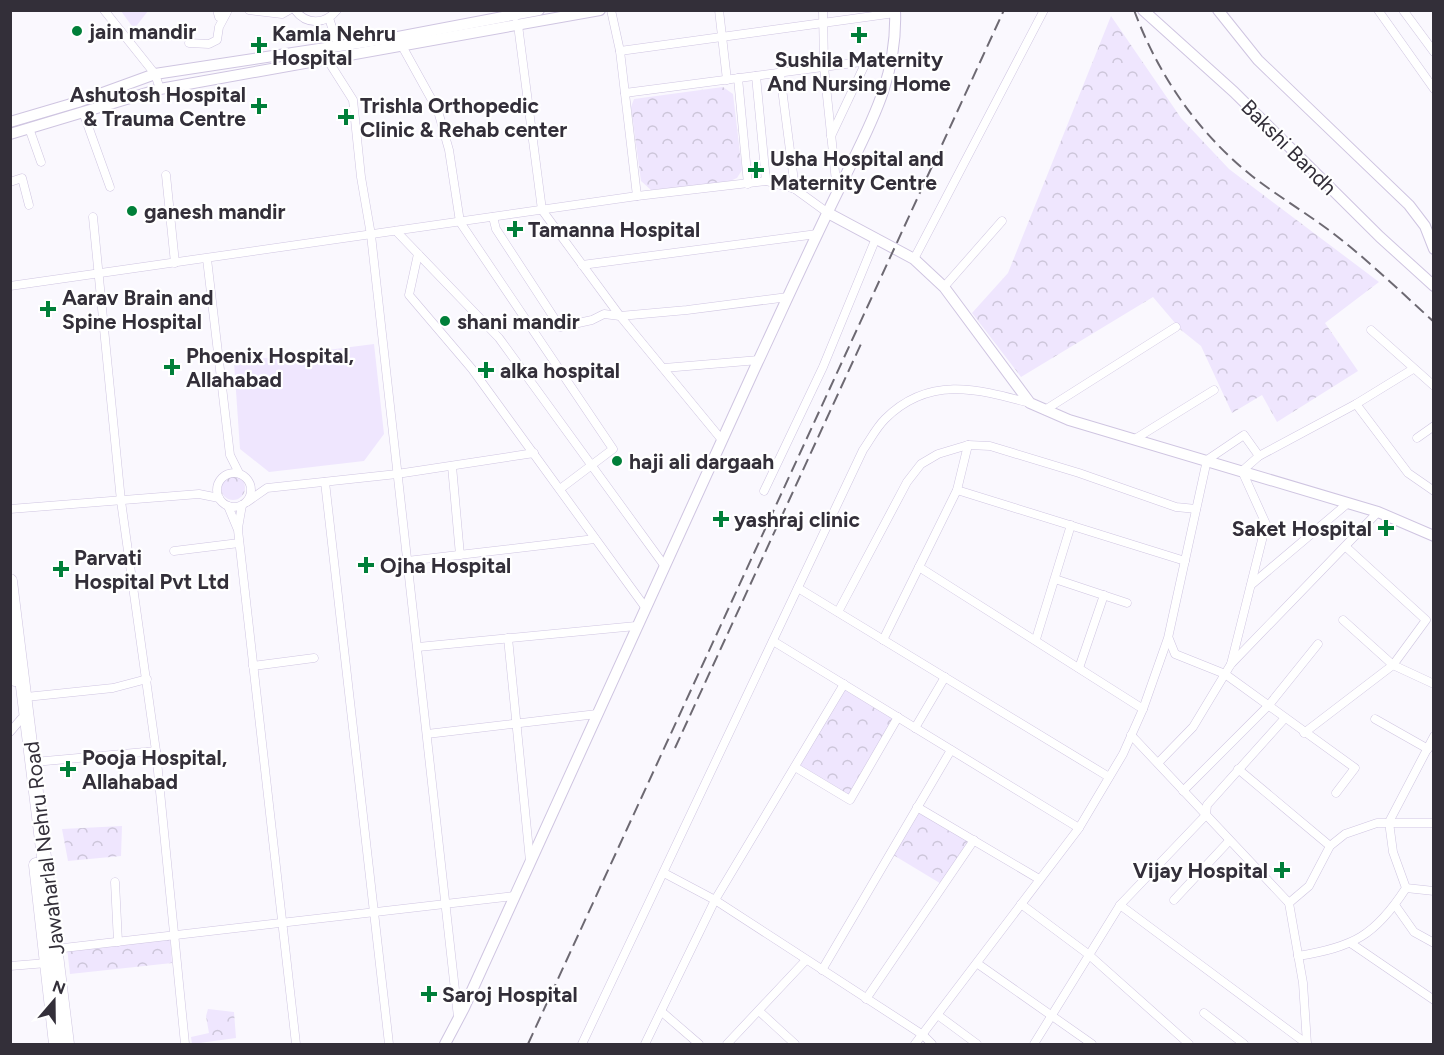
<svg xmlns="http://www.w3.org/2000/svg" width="1444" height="1055" viewBox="0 0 1444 1055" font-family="Figtree,sans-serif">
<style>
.green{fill:#efe6fe}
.park{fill:url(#park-crowns)}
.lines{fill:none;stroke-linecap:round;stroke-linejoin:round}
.minor-casing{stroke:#cfc5e1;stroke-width:9}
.tertiary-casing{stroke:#cfc5e1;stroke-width:12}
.secondary-casing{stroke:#cfc5e1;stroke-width:12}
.trunk-casing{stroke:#cfc5e1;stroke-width:15}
.minor{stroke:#fff;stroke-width:8}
.tertiary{stroke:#fff;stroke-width:10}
.secondary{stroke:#fff;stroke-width:10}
.trunk{stroke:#fff;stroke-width:14}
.rail{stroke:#6d6972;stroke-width:2;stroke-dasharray:12 6;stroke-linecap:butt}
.poi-dot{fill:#007f39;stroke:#fff;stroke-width:2}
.labels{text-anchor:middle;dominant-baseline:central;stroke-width:4.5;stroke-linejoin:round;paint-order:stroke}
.poi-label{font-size:21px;font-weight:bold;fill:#332f39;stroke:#fff;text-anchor:start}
.street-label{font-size:21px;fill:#332f39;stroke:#fff}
</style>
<defs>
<pattern id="park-crowns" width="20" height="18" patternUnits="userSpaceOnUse" patternTransform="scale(1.5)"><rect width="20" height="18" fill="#efe6fe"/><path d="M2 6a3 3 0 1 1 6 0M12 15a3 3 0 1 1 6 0" fill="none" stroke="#cdc6da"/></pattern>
</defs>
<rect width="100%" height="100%" fill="#faf8fe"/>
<g class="green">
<path d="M121,11H148L134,29Z"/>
<path d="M374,344L384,434L364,461L269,472L240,449L234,362Z"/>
</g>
<g class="park">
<path d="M1111,16L1181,118L1229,169L1379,282L1325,323L1358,371L1277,422L1262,395L1232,413L1201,346L1181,330L1153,297L1021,377L972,313L1008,273Z"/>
<path d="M723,87L733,94L742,170L737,178L728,182L651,190L641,181L631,107L634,99Z"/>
<circle cx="233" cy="488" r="12"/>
<path d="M844,684L898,717L850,800L795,767Z"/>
<path d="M917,807L974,840L943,885L890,853Z"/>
<path d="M122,826L121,856L68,861L62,829Z"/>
<path d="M170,938L172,963L70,974L67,948Z"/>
<path d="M208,1009L234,1012L236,1038L192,1044L191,1037L209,1033L206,1016Z"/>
</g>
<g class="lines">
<g class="minor-casing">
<g id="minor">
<path d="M104,10L155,74L160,89"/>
<path d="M217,10L219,17L226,13"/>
<path d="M249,10L282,14L289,10"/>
<path d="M295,10C306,25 325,25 337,10"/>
<path d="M611,10L620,51L637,196"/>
<path d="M719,10L727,80"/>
<path d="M823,10L824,67L837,191"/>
<path d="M1378,10L1434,89"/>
<path d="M1403,10L1434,52"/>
<path d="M329,18L338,46"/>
<path d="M516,23L518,25L542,210L620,316L722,440"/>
<path d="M189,43L209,44L217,40L219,27L227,12"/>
<path d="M402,46L438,111L449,150L460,222L613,449L560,489"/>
<path d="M620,51L895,13"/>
<path d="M327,59L353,100L361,177L371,235L458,1017"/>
<path d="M780,73L795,189"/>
<path d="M756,76L766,181"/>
<path d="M738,78L748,184"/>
<path d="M625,93L892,58"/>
<path d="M83,112L110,187"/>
<path d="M29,128L41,162"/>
<path d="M831,136L866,62"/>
<path d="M166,175L175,263"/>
<path d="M10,182L22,178L29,205"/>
<path d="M93,217L121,501L156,751L185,1044"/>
<path d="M493,217L496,229L560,327L592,320L604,314L620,316L687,310L788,297"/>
<path d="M396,231L499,338L664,565"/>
<path d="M418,254L409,295L472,369L645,607"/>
<path d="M207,259L230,455L239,473"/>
<path d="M914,259L1044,10"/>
<path d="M582,265L817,234"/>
<path d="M10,286L637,196L766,181L795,189L828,213"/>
<path d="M944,287L1002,221"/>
<path d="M1371,330L1434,386"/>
<path d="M664,368L759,360"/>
<path d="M1356,404L1408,473L1434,491"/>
<path d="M1045,410L1176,327"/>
<path d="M1417,438L1434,426"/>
<path d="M1135,439L1214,390"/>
<path d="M452,466L460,555"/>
<circle cx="234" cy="490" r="17"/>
<path d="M325,482L389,1044"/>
<path d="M957,490L1185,561"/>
<path d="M764,491L823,367L876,238"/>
<path d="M247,502L267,488L397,474L534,453"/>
<path d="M228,506L238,530L296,1044"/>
<path d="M10,509L199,494L219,498"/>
<path d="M238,528L242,505"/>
<path d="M174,551L239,543"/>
<path d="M407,561L595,539"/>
<path d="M919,567L1143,709"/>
<path d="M1055,579L1127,603"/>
<path d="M1251,585L1348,503"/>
<path d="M798,588L1109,777"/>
<path d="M838,612L907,482L921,464L938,454L968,445L990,446L1079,473L1176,507L1196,509"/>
<path d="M1343,620L1393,665L1434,684"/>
<path d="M508,638L530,861"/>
<path d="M1036,639L1071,525"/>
<path d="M1169,639L1175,654L1225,674L1355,768L1336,793"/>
<path d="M883,640L957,490L968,445"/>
<path d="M773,641L1079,828"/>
<path d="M418,647L636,626"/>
<path d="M1231,664L1266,524L1242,471L1259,456L1356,404L1413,369"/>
<path d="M253,666L314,658"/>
<path d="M1079,668L1104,595"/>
<path d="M26,697L113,688L147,679"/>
<path d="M1375,719L1428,749"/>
<path d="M915,728L945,677"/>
<path d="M10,732L21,719"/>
<path d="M1304,733L1393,665L1426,620L1346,547"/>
<path d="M427,734L597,714"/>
<path d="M1131,735L1289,903"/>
<path d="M34,762L156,751"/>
<path d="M1158,763L1193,727L1231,664L1378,512"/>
<path d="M795,767L850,800L898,717"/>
<path d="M1238,769L1330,846"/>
<path d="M1183,791L1269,705L1318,644"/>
<path d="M917,807L1039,879"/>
<path d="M664,873L715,900L923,1035L932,1044"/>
<path d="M115,882L118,942"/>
<path d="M1406,888L1434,891"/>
<path d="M1174,900L1229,841"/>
<path d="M1021,904L1088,954L1189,1044"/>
<path d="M1120,905L1307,1044"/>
<path d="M1395,905L1414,932L1434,943"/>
<path d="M1352,944L1434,1000"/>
<path d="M55,949L514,896"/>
<path d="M1298,956C1353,947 1375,936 1406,888L1393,852L1389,822L1434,736"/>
<path d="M978,964L1092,1044"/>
<path d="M10,966L47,963"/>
<path d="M822,970L951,750"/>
<path d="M866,999L974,840"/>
<path d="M759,1011L795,1044"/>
<path d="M662,1012L699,1044"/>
<path d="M1204,1013L1244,1044"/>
<path d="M939,1016L977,1044"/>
<path d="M582,1044L863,450C870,440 876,428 885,419C929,375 978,389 1030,403"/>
<path d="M645,1044L715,900L844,684"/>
<path d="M727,1044L806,960"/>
<path d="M915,1044L1079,828L1123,754L1143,709L1168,638L1207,460L1244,435L1259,456"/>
<path d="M1034,1044L1120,905L1206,815L1207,805L1285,718"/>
<path d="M1307,1044L1303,983L1289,903L1309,886L1330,846L1345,834L1377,823H1434"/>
</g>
</g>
<g class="tertiary-casing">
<g id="tertiary">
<path d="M828,213L914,259L944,287L1030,403L1069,420L1378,512L1434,536"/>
<path d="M445,1044L464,1008C560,795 656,582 754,370C782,310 809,250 838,191C867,130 898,81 895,10"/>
</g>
</g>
<g class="secondary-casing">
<g id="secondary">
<path d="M1143,10L1234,92L1380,237L1434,286"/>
<path d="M1218,10L1258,60L1409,205L1425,226L1434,249"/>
<path d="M10,122L78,102L155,74L398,37L539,10"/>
<path d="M10,134L160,89L600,10"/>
</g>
</g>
<g class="trunk-casing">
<g id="trunk">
<path d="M10,581L67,1044"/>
<path d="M10,656L15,679"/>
<path d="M36,865L56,1044"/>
</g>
</g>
<use href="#minor" class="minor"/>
<use href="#tertiary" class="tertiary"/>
<use href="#secondary" class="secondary"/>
<use href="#trunk" class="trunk"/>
<g class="rail">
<path d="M1134,10C1158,75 1198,133 1252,176C1279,197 1308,214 1334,234C1369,261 1401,292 1434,322"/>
<path d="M675,748L861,344"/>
<path d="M528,1044L1004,10"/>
</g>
</g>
<g class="poi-dot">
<circle cx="77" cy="31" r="6"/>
<path d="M856 26h6v6h6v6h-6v6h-6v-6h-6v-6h6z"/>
<path d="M256 36h6v6h6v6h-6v6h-6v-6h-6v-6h6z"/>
<path d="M256 97h6v6h6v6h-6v6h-6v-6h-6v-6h6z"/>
<path d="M343 108h6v6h6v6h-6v6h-6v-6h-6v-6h6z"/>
<path d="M753 161h6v6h6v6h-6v6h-6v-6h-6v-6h6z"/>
<circle cx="132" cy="211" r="6"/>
<path d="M512 220h6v6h6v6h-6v6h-6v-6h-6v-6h6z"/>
<path d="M45 300h6v6h6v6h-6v6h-6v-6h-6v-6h6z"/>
<circle cx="445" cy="321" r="6"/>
<path d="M169 358h6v6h6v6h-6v6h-6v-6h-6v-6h6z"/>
<path d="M483 361h6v6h6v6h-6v6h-6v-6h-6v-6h6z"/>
<circle cx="617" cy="461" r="6"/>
<path d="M718 510h6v6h6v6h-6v6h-6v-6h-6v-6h6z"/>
<path d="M1383 519h6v6h6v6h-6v6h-6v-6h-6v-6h6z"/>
<path d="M363 556h6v6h6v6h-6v6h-6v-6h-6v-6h6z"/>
<path d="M58 560h6v6h6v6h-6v6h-6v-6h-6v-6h6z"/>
<path d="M65 760h6v6h6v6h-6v6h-6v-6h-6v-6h6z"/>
<path d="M1279 861h6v6h6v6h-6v6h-6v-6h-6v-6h6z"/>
<path d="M426 985h6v6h6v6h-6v6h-6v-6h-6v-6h6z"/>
</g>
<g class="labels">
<g class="poi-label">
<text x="89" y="31">jain mandir</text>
<text x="272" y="33">Kamla Nehru<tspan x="272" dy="24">Hospital</tspan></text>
<text x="859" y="59" text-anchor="middle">Sushila Maternity<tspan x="859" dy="24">And Nursing Home</tspan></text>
<text x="246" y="94" text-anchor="end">Ashutosh Hospital<tspan x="246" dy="24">&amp; Trauma Centre</tspan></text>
<text x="360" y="105">Trishla Orthopedic<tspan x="360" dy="24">Clinic &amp; Rehab center</tspan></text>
<text x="770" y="158">Usha Hospital and<tspan x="770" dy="24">Maternity Centre</tspan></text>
<text x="144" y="211">ganesh mandir</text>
<text x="528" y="229">Tamanna Hospital</text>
<text x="62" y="297">Aarav Brain and<tspan x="62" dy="24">Spine Hospital</tspan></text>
<text x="457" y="321">shani mandir</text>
<text x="186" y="355">Phoenix Hospital,<tspan x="186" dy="24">Allahabad</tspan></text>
<text x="500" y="370">alka hospital</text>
<text x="629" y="461">haji ali dargaah</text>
<text x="734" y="519">yashraj clinic</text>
<text x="1372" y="528" text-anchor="end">Saket Hospital</text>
<text x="74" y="557">Parvati<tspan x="74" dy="24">Hospital Pvt Ltd</tspan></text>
<text x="380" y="565">Ojha Hospital</text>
<text x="82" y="757">Pooja Hospital,<tspan x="82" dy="24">Allahabad</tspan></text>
<text x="1268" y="870" text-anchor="end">Vijay Hospital</text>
<text x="442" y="994">Saroj Hospital</text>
</g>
<g class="street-label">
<text transform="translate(1289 147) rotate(45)">Bakshi Bandh</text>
<text transform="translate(44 848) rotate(-97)">Jawaharlal Nehru Road</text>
</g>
</g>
<rect width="1444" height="1055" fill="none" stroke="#332f39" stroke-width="24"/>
<g transform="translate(54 1001) rotate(20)" stroke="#ffffff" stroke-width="4.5" paint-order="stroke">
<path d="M0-4.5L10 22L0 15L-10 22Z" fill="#332f39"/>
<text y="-9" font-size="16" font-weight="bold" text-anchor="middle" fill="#332f39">N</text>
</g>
</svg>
